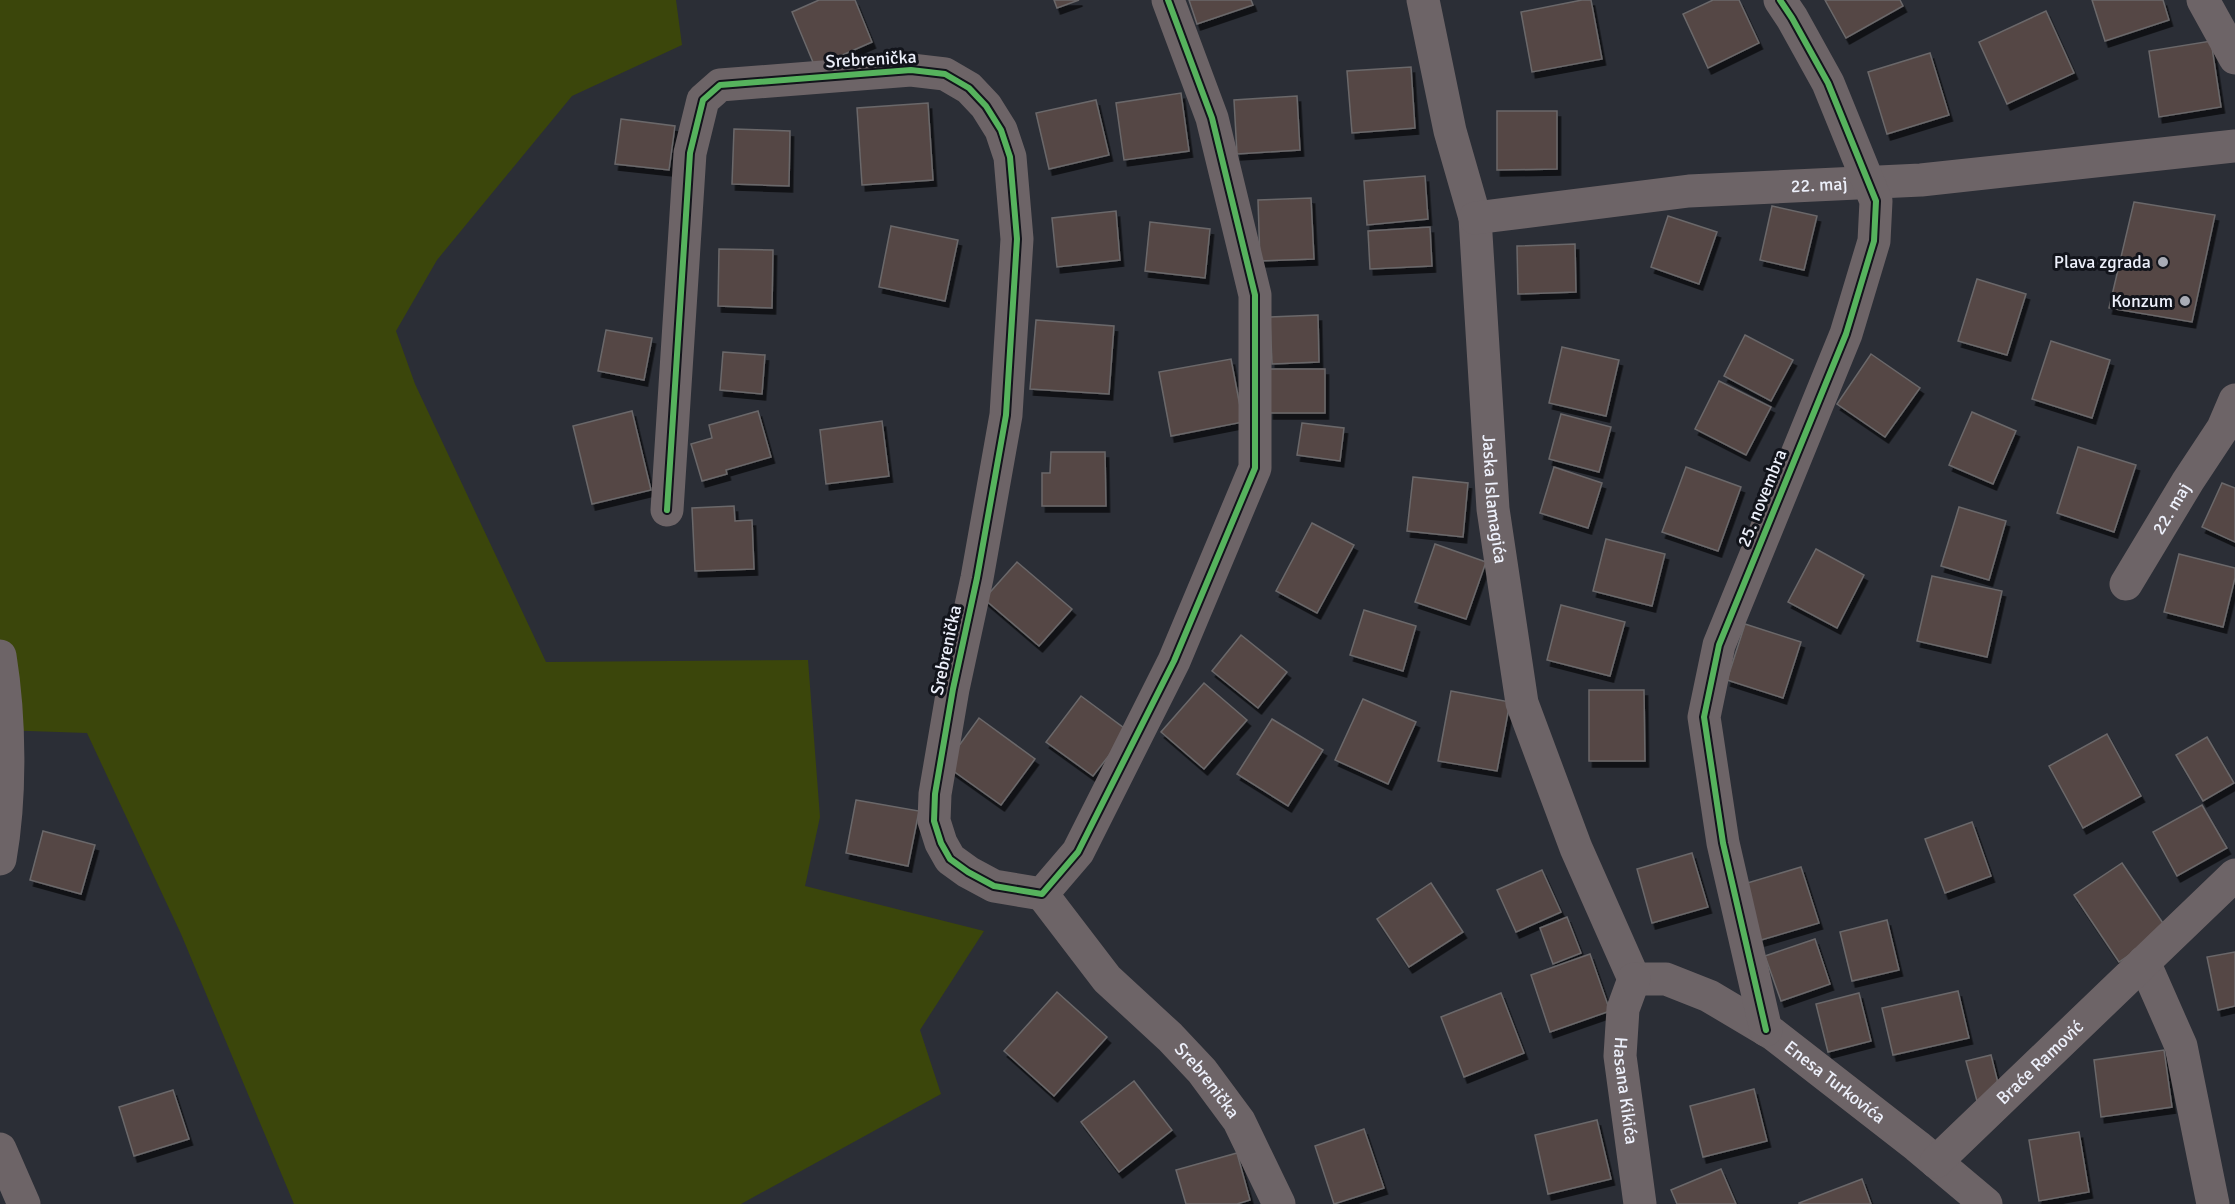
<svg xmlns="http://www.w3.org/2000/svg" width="2235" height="1204" viewBox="0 0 2235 1204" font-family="Signika,sans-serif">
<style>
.green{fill:#3b460b}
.building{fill:#544745;stroke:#6b686a;stroke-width:1.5;filter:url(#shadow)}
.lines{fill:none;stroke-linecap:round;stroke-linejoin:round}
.minor{stroke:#6d6467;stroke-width:33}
.cycleway-casing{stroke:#12141b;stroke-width:10}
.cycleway{stroke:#56b35d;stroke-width:6}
.poi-dot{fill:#a9acb6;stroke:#12141b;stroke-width:2}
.labels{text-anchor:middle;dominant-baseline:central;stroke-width:6;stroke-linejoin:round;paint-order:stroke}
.street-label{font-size:18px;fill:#edf0fb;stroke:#12141b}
.poi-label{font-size:18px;fill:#edf0fb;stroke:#12141b;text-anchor:end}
</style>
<defs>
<filter id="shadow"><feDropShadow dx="3.5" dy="6" stdDeviation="0" flood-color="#0009"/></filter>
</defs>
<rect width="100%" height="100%" fill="#2b2e36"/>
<path class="green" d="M0,0H676L682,45L572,96L437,260L396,331L415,384L546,662L808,660L820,817L805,886L984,931L920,1030L941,1094L741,1204H294L181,934L87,733L0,730Z"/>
<g class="building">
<path d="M819,0H855L872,42L815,67L792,12Z"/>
<path d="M1054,0H1079L1057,8Z"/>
<path d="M1189,0H1251L1253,5L1197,24Z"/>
<path d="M1582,0H1591L1602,59L1532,72L1521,12Z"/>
<path d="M1713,0H1739L1759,43L1708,68L1683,14Z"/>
<path d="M1825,0H1900L1903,6L1846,38Z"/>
<path d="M2092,0H2163L2169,20L2105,41Z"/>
<path d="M2046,11L2074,73L2007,104L1979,42Z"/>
<path d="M2211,41L2221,107L2159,117L2149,51Z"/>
<path d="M1930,53L1949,115L1887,134L1868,72Z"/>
<path d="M1411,67L1415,128L1352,133L1347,71Z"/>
<path d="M1181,93L1189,151L1124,160L1116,103Z"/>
<path d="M1297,96L1300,150L1237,154L1234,100Z"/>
<path d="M1096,100L1109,155L1049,169L1036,113Z"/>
<path d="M928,103L933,180L862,185L857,108Z"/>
<path d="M1497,111H1557V169L1497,170Z"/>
<path d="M621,119L675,126L669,170L615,164Z"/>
<path d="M734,129L790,131L789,186L732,184Z"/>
<path d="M1425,176L1428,219L1367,225L1364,181Z"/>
<path d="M1311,198L1314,259L1260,261L1258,200Z"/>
<path d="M2134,202L2215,215L2192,322L2109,308Z"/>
<path d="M1772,206L1817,216L1804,270L1760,260Z"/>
<path d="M1116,211L1120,260L1057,267L1052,218Z"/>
<path d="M1668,216L1717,232L1699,284L1651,267Z"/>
<path d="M1150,222L1210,229L1205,278L1145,271Z"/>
<path d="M891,226L958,240L945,301L879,287Z"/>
<path d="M1430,227L1432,266L1370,269L1368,231Z"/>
<path d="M1575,244L1576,292L1518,294L1517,246Z"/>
<path d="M719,249L773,250L772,308L718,306Z"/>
<path d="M1977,279L2026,294L2007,355L1958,341Z"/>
<path d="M1318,315L1319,362L1272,364L1270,317Z"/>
<path d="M1036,320L1114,326L1109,394L1030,389Z"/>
<path d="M606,330L652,338L644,380L598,371Z"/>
<path d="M1745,335L1793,360L1771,401L1724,376Z"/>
<path d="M2051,341L2110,360L2092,418L2032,399Z"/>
<path d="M1562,347L1619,360L1606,416L1549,403Z"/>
<path d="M723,352L765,355L762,394L720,390Z"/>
<path d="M1871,354L1920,388L1885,437L1837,404Z"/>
<path d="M1231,359L1243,422L1171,436L1159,372Z"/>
<rect x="1270" y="369" width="55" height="44"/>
<path d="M1719,381L1771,407L1746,455L1695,429Z"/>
<path d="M632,411L651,490L592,504L573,426Z"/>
<path d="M758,411L771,457L726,470L727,474L702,481L691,444L712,438L709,425Z"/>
<path d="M1972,412L2016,431L1993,484L1949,465Z"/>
<path d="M1561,414L1611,427L1599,472L1549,459Z"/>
<path d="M882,421L889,476L826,484L820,430Z"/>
<path d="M1302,423L1344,428L1340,461L1297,455Z"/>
<path d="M2078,447L2136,465L2114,532L2057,513Z"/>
<path d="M1051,452H1105L1106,506H1042V473H1050Z"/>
<path d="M1554,467L1602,483L1588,528L1540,513Z"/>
<path d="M1686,467L1741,487L1718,551L1662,532Z"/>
<path d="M1413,477L1468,483L1463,537L1407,531Z"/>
<path d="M2222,483L2235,488V542L2202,527Z"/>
<path d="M734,506L735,521L752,520L754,569L695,571L692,508Z"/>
<path d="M1959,507L2006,521L1989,580L1941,566Z"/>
<path d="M1312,523L1354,545L1317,613L1276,591Z"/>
<path d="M1606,539L1665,554L1652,606L1593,591Z"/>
<path d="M1435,544L1486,562L1466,619L1415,602Z"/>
<path d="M1816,549L1864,575L1837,628L1788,602Z"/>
<path d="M2179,554L2235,568V578L2223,627L2164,612Z"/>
<path d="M1017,562L1072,609L1039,646L984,599Z"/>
<path d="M1932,576L2002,591L1987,657L1917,641Z"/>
<path d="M1561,605L1625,622L1610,676L1547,660Z"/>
<path d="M1364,610L1416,626L1403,671L1350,655Z"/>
<path d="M1745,624L1801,642L1783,698L1727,680Z"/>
<path d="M1241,635L1287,672L1258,708L1212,671Z"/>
<path d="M1204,683L1247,720L1204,769L1161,732Z"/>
<path d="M1589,690H1644L1645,761H1589Z"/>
<path d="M1451,691L1510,702L1497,771L1438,761Z"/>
<path d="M1081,696L1128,731L1093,776L1046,742Z"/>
<path d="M1363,699L1416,722L1388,784L1335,760Z"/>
<path d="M979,718L1035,759L1001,805L945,765Z"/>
<path d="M1272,719L1323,750L1288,806L1237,774Z"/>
<path d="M2107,734L2141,796L2083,828L2049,766Z"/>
<path d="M2207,737L2234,783L2203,801L2176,755Z"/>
<path d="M856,800L919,811L908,866L846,853Z"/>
<path d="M2202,805L2227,848L2177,876L2153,832Z"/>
<path d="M1972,822L1991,876L1945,893L1925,839Z"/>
<path d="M43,831L95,845L81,894L30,880Z"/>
<path d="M1692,853L1708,907L1652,923L1637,869Z"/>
<path d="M2122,863L2167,929L2119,962L2074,895Z"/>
<path d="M1801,867L1819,923L1761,940L1744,884Z"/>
<path d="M1542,870L1561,912L1516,932L1497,890Z"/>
<path d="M1431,883L1463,932L1409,967L1377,919Z"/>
<path d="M1567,917L1581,953L1553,964L1540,928Z"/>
<path d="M1887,920L1899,970L1852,981L1840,932Z"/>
<path d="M1815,939L1830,984L1781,1001L1765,956Z"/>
<path d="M2235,952V1006L2218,1010L2207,957Z"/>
<path d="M1590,954L1610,1011L1550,1032L1531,975Z"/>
<path d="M1958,991L1969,1038L1893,1055L1882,1008Z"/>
<path d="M1057,992L1107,1037L1054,1096L1004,1051Z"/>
<path d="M1501,993L1524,1053L1464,1077L1441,1017Z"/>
<path d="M1859,993L1871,1041L1828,1052L1816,1004Z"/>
<path d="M2164,1050L2172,1107L2101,1117L2094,1060Z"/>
<path d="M1991,1055L2001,1095L1977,1101L1966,1061Z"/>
<path d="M1134,1081L1172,1130L1119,1172L1081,1122Z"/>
<path d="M1754,1089L1767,1141L1703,1157L1690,1106Z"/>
<path d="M173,1090L189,1139L134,1156L119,1107Z"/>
<path d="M1597,1120L1611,1179L1548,1194L1535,1135Z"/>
<path d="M1364,1129L1384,1188L1334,1204L1315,1146Z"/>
<path d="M2079,1132L2089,1192L2039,1201L2029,1140Z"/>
<path d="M1237,1153L1250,1200L1237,1204H1186L1176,1170Z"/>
<path d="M1721,1169L1736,1204H1677L1671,1190Z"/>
<path d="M1862,1179L1871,1204H1799V1203Z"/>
</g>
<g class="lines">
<g class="minor">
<path id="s1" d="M1423,0L1450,131L1475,218L1493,509L1522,703L1576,848L1634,979"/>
<path d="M2203,0L2235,58"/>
<path id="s2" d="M1475,218L1689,191L1921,180L2235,146"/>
<path d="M667,510L690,153L703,100L720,85L911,70L945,74L969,88L986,106L1001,130L1010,157L1017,239L1006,415L977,578L953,689L935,794L934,821L941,843L950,859L968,872L994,886L1042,894L1078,852L1174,661L1255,468V295L1212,118L1168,0"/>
<path id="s3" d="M2126,584L2188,481L2223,428L2235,400"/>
<path d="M0,656C10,718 11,797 0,859"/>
<path id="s4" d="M1042,894L1107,979L1170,1037L1202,1071L1239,1121L1279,1204"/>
<path d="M2144,962L2181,1046L2213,1204"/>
<path id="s5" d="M1634,979H1666L1709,996L1773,1034L1917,1146L1986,1204"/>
<path id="s6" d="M1634,979L1623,1009L1620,1056L1640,1204"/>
<path d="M1766,1030L1723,843L1704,717L1719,645L1846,334L1874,241L1876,201L1828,83L1792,18L1780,0"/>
<path d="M0,1149L24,1204"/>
<path id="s7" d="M1936,1162L2235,875"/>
</g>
<g class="cycleway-casing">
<g id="cycleway">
<path d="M667,510L690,153L703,100L720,85L911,70L945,74L969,88L986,106L1001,130L1010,157L1017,239L1006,415L977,578L953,689L935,794L934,821L941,843L950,859L968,872L994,886L1042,894L1078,852L1174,661L1255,468V295L1212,118L1168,0"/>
<path d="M1766,1030L1723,843L1704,717L1719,645L1846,334L1874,241L1876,201L1828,83L1792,18L1780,0"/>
</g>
</g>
<use href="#cycleway" class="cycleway"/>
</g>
<g class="poi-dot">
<circle cx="2163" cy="262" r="6"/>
<circle cx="2185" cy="301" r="6"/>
</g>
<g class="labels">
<g class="street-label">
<text transform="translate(871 59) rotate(-3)">Srebrenička</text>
<text stroke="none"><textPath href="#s2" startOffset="346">22. maj</textPath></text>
<text stroke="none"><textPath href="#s1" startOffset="506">Jaska Islamagića</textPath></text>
<text transform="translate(1762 498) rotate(-68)">25. novembra</text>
<text stroke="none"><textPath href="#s3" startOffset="88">22. maj</textPath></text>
<text transform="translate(946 650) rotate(-78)">Srebrenička</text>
<text stroke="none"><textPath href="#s7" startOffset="144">Braće Ramović</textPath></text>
<text stroke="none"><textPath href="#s4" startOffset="250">Srebrenička</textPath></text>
<text stroke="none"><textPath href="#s5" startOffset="231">Enesa Turkovića</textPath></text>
<text stroke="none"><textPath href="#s6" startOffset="114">Hasana Kikića</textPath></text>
</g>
<g class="poi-label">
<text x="2151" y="262">Plava zgrada</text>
<text x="2173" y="301">Konzum</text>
</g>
</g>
</svg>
